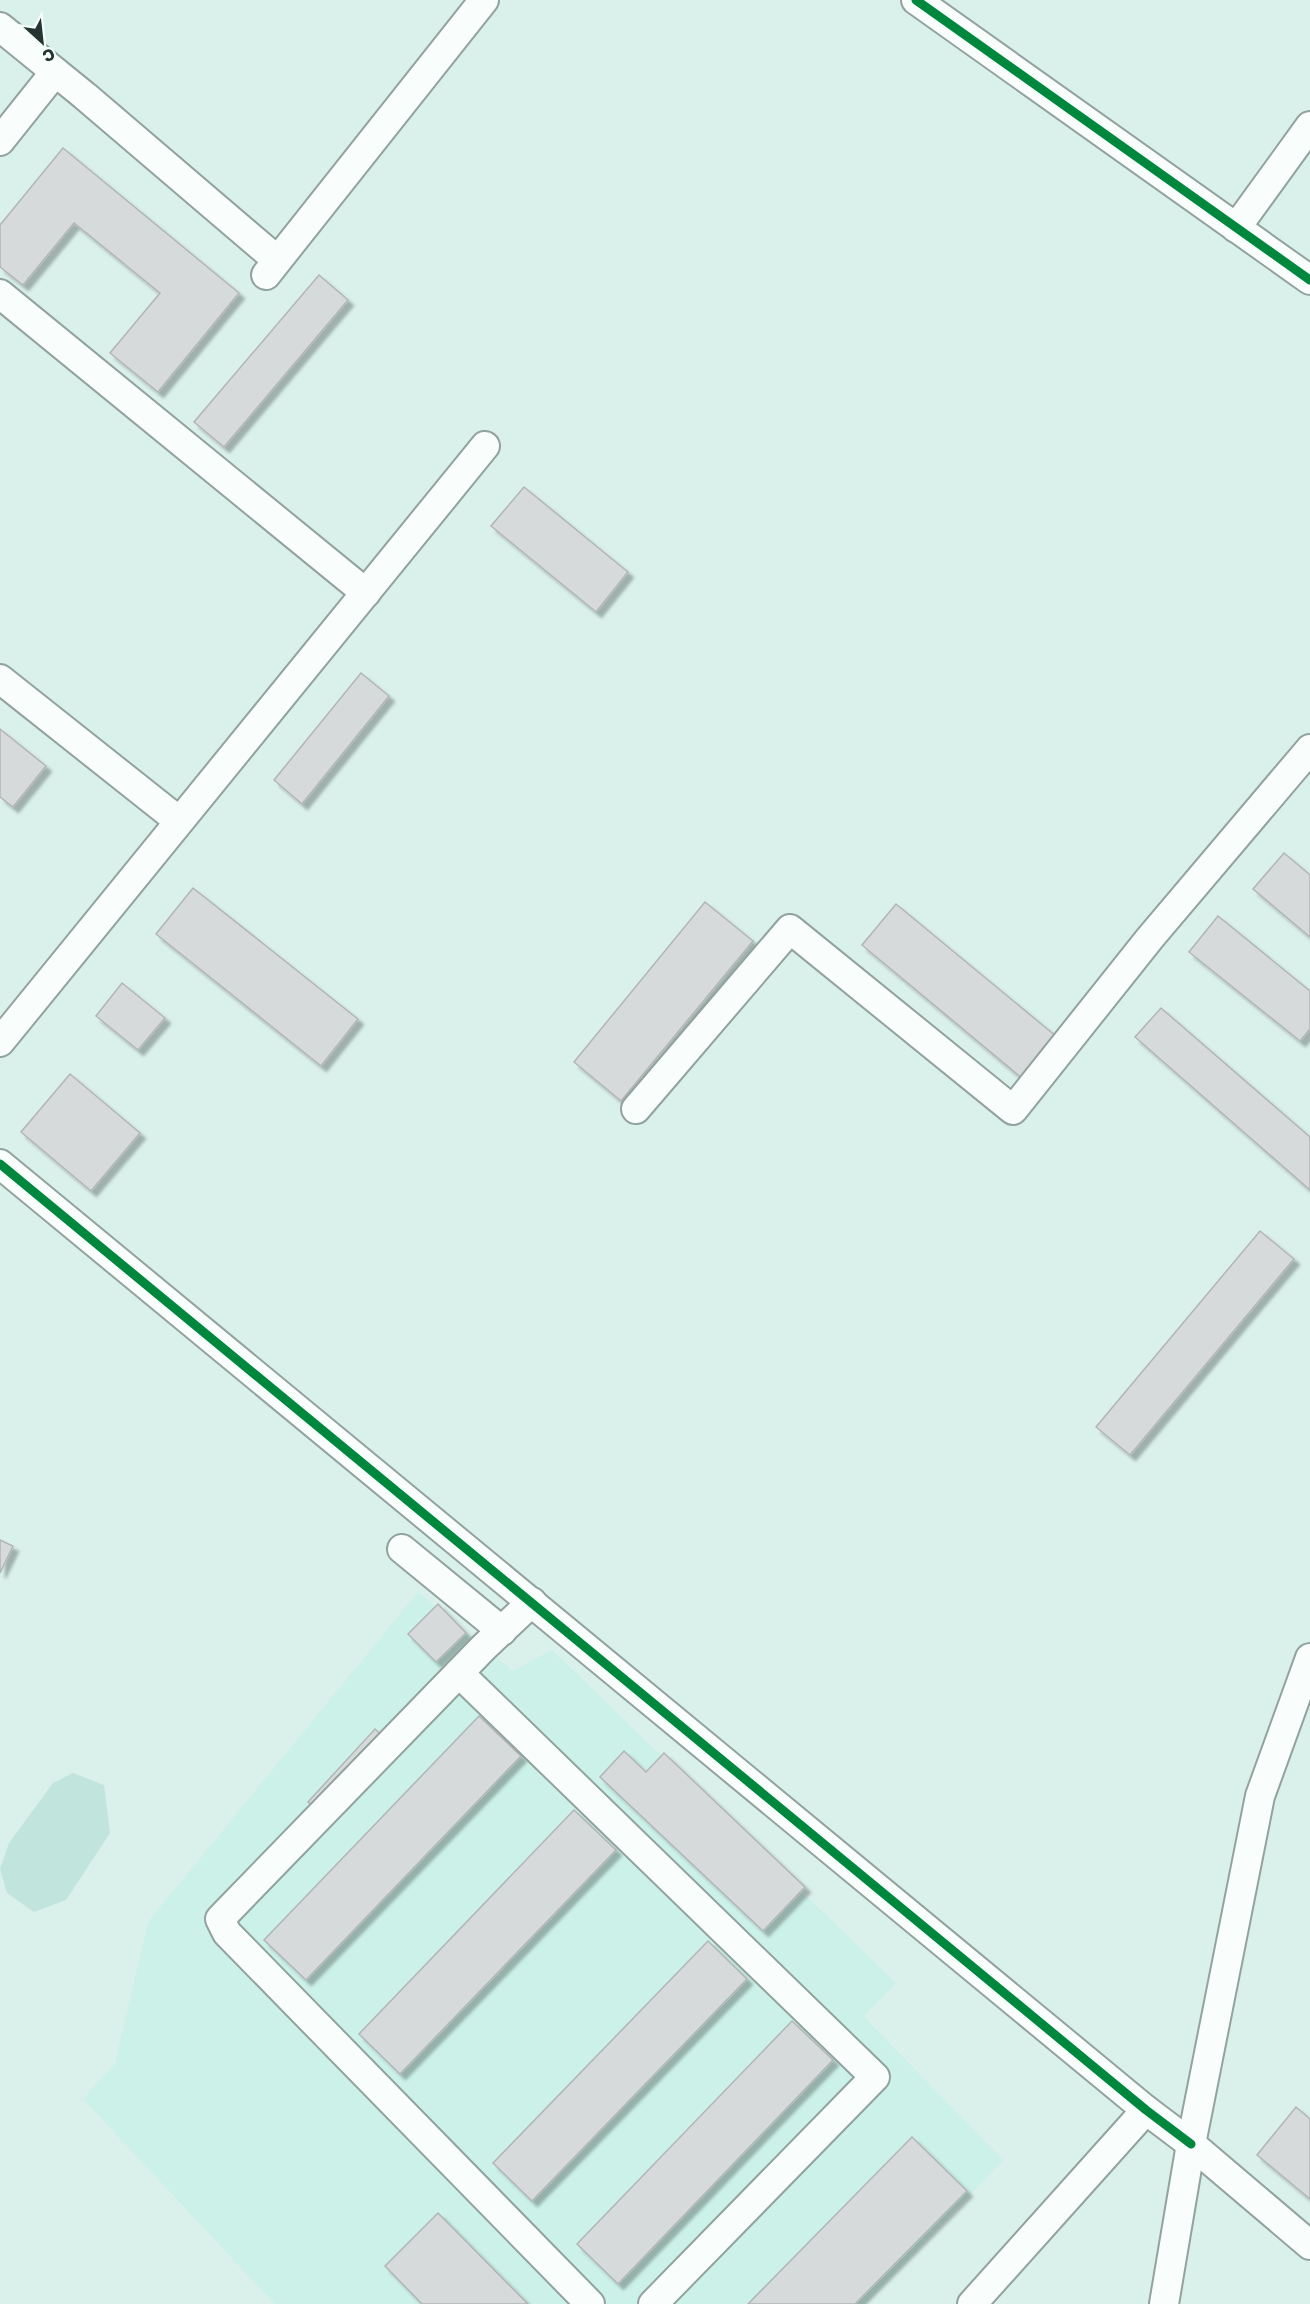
<svg xmlns="http://www.w3.org/2000/svg" width="1310" height="2304" viewBox="0 0 1310 2304" font-family="'Golos Text',sans-serif">
<style>
.built{fill:#cbf1e8}
.green{fill:#c1e4dc}
.building{fill:#d7dadb;stroke:#b2b5b6;stroke-width:1.5;filter:url(#shadow)}
.lines{fill:none;stroke-linecap:round;stroke-linejoin:round}
.minor-casing{stroke:#92a39f;stroke-width:32}
.minor{stroke:#f9fdfc;stroke-width:28}
.cycleway-casing{stroke:#f6fefc;stroke-width:13}
.cycleway{stroke:#00873e;stroke-width:9}
</style>
<defs>
<filter id="shadow"><feDropShadow dx="5.5" dy="5.5" stdDeviation="1.5" flood-color="#0004"/></filter>
</defs>
<rect width="100%" height="100%" fill="#daf0eb"/>
<path class="built" d="M418,1592L513,1671L552,1650L896,1983L863,2016L1003,2160L865,2304H275L83,2099L115,2064L148,1922Z"/>
<path class="green" d="M73,1773L104,1785L110,1833L66,1900L34,1912L7,1893L0,1869L9,1843L53,1783Z"/>
<g class="building">
<path d="M63,148L239,293L158,392L110,353L160,293L74,223L23,285L0,267V225Z"/>
<path d="M319,275L348,300L224,447L194,422Z"/>
<path d="M524,487L628,572L596,612L491,526Z"/>
<path d="M361,673L389,696L302,804L274,780Z"/>
<path d="M0,729L46,766L13,807L0,797Z"/>
<path d="M1284,853L1310,875V937L1253,889Z"/>
<path d="M193,888L358,1019L321,1066L156,934Z"/>
<path d="M705,902L753,941L621,1101L574,1062Z"/>
<path d="M896,904L1057,1037L1023,1079L862,945Z"/>
<path d="M1218,916L1310,991V1029L1300,1041L1189,952Z"/>
<path d="M122,983L165,1018L138,1050L96,1016Z"/>
<path d="M1161,1008L1310,1137V1190L1135,1037Z"/>
<path d="M70,1074L140,1133L91,1191L21,1132Z"/>
<path d="M1260,1231L1294,1259L1130,1455L1096,1427Z"/>
<path d="M0,1540L13,1546L0,1573Z"/>
<path d="M438,1604L466,1633L436,1662L408,1634Z"/>
<path d="M479,1716L521,1756L306,1980L264,1940Z"/>
<path d="M375,1729L389,1742L321,1814L308,1802Z"/>
<path d="M624,1751L646,1772L664,1753L805,1887L763,1931L600,1777Z"/>
<path d="M574,1810L616,1850L400,2074L359,2034Z"/>
<path d="M708,1941L747,1979L532,2201L493,2163Z"/>
<path d="M792,2021L833,2060L618,2284L577,2244Z"/>
<path d="M1296,2107L1310,2119V2199L1257,2155Z"/>
<path d="M912,2137L967,2191L855,2304H748Z"/>
<path d="M438,2213L528,2304H422L385,2266Z"/>
</g>
<g class="lines">
<g class="minor-casing">
<g id="minor">
<path d="M916,0L1310,280"/>
<path d="M0,27L85,96L277,260"/>
<path d="M0,141L55,72"/>
<path d="M1236,228L1310,126"/>
<path d="M266,275L484,0"/>
<path d="M0,294L366,593"/>
<path d="M0,679L179,821"/>
<path d="M0,1042L485,446"/>
<path d="M636,1109L790,929L1013,1110L1150,938L1310,749"/>
<path d="M0,1164L1146,2110L1191,2144L1310,2245"/>
<path d="M402,1549L502,1631"/>
<path d="M532,1602L484,1647L220,1919L227,1933L590,2304"/>
<path d="M459,1673L875,2077L653,2304"/>
<path d="M972,2304L1146,2110"/>
<path d="M1164,2304L1191,2144L1260,1796L1310,1658"/>
</g>
</g>
<use href="#minor" class="minor"/>
<g class="cycleway-casing">
<g id="cycleway">
<path d="M916,0L1310,280"/>
<path d="M0,1164L1146,2110L1191,2144"/>
</g>
</g>
<use href="#cycleway" class="cycleway"/>
</g>
<g transform="translate(42 42) rotate(153)" stroke="#f6fefc" stroke-width="4.5" paint-order="stroke">
<path d="M0-4.5L10 22L0 15L-10 22Z" fill="#243431"/>
<text y="-9" font-size="16" font-weight="bold" text-anchor="middle" fill="#243431">С</text>
</g>
</svg>
